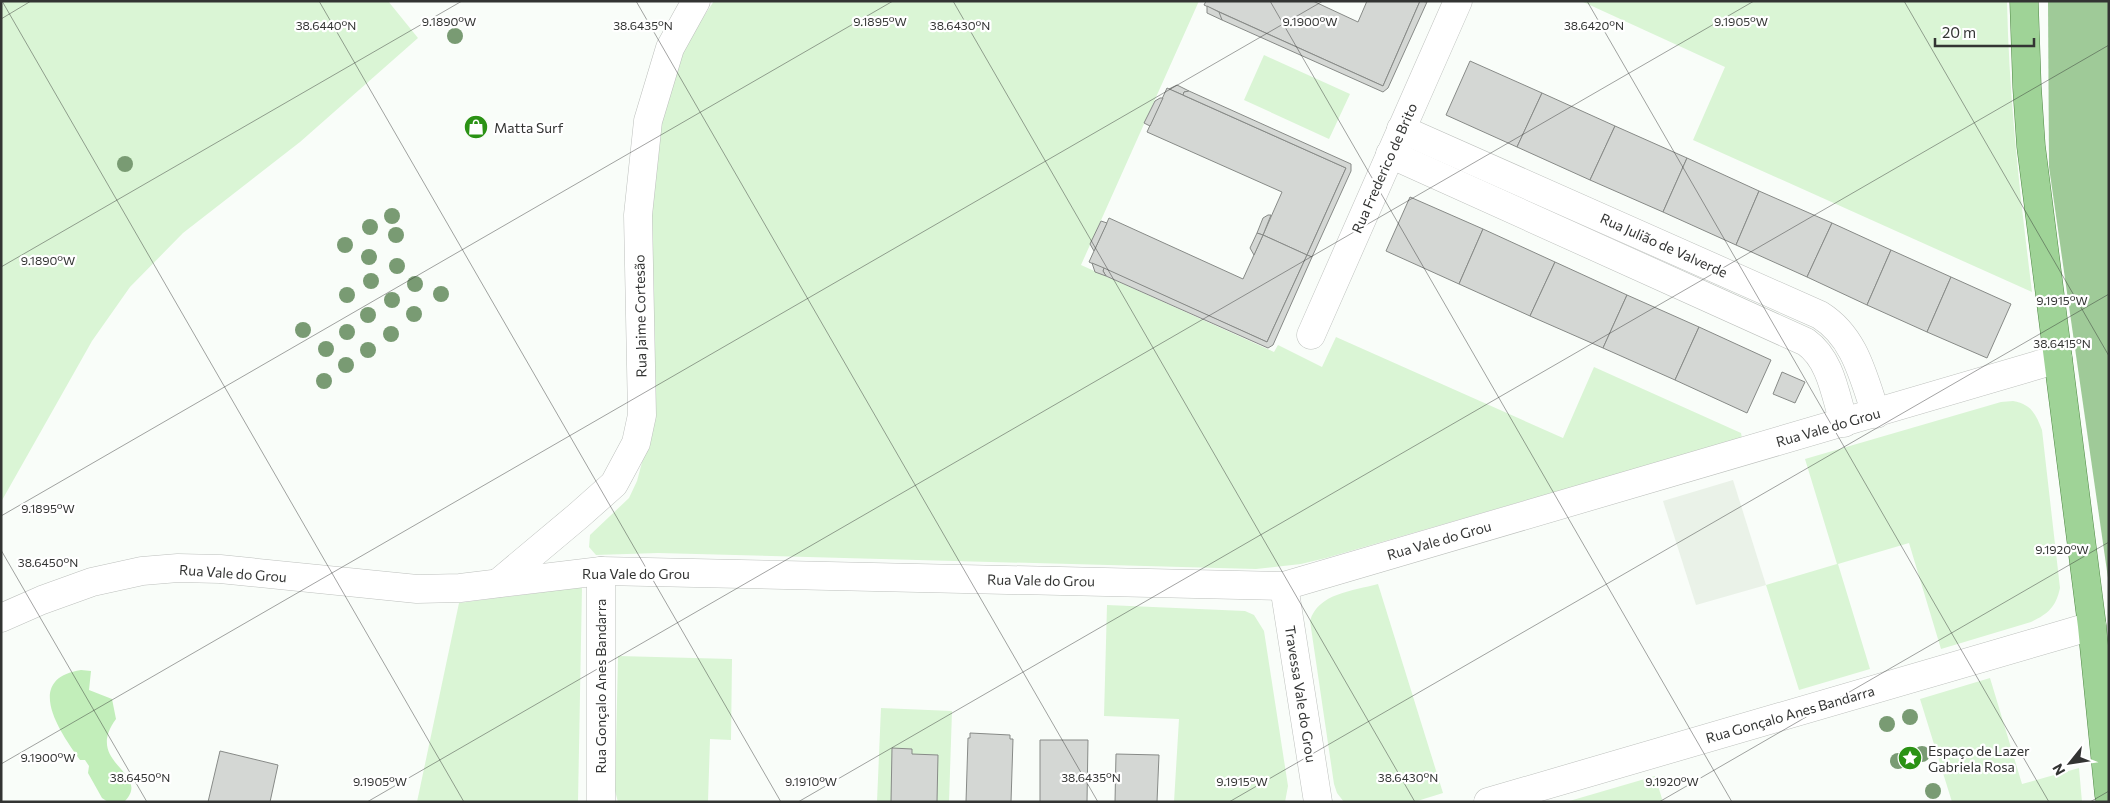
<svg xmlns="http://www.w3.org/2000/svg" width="2110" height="803" viewBox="0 0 2110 803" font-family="Commissioner,sans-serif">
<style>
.built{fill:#eaf2e8}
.green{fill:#daf5d5}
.forest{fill:#9fca98}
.water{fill:#c2eeba}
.building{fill:#d4d7d4;stroke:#878a87}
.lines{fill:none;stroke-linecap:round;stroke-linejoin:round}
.minor-casing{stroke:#bdc0bd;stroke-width:29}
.major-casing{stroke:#508846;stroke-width:29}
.minor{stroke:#fff;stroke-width:28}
.major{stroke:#9fd397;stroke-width:28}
.tree{fill:#799b73}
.ticks{fill:none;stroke:#333433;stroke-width:1;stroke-opacity:0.45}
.labels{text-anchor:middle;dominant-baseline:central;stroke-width:4.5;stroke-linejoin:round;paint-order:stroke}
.poi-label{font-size:14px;fill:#333433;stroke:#fff;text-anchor:start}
.street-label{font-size:14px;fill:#333433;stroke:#fff}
.ticks-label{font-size:12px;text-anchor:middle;fill:#333433;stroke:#fff;stroke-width:4.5;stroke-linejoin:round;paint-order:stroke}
</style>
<rect width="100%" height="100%" fill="#f9fdf9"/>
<path class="built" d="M1733,480L1766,585L1696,605L1663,501Z"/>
<g class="green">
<path d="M1,1H388L418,38L300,142L183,233L130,287L92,341L1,502Z"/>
<path d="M714,1H1199L1081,265L1274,352L1278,345L1322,367L1336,337L1563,438L1594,367L1741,433L1742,438L1326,558L1301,564L1256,569L658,553L596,555L589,547L590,535L629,498L637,481L644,455L646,252L655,130L686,43Z"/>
<path d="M1581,1H2007C2009,99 2020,195 2032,292L1693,140L1725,67Z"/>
<path d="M1264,55L1350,94L1329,139L1244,100Z"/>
<path d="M2013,401C2031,404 2036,414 2042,430L2060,588C2056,607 2048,614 2031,622L1941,649L1909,543L1838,564L1870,669L1799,690L1766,585L1837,564L1805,459L2001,402Z"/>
<path d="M1378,584L1443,793L1414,802H1344L1337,793L1334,784L1310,621C1318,593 1353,591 1378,584Z"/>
<path d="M582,587L578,802H417L459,603Z"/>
<path d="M1107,605L1245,611L1254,615L1264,631L1288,786L1285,802H1174L1179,719L1104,716Z"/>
<path d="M618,656L732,659L731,740L710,739L708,802H618L615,791Z"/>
<path d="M1990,678L2022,784L2079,768L2082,802H1952L1920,699Z"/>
<path d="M881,708L952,711L949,802H877Z"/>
<path d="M1655,776L1663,802H1566Z"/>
</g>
<path class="forest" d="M2048,1H2109V585L2049,167Z"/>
<path class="water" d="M81,670L91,671L89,690L112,699L116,719C83,764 152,772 125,801L108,802L102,798L88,773L89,766L85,760H80C60,732 23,679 81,670Z"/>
<g class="building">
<path d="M1206,1H1313L1358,22L1367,1H1420L1383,86L1204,5Z"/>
<path d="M1420,1L1427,2L1388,88L1383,92L1222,20L1219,15V12L1383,86Z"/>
<path d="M1207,6L1219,12L1222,20L1207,13Z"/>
<path d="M1470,61L1542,93L1517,147L1446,115Z"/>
<path d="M1177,85L1189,91L1184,92L1183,95L1169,89Z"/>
<path d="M1167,88L1346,168L1307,255L1263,235L1282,192L1147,132Z"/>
<path d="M1189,91L1351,164V171L1312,257L1307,255L1346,168L1183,95L1184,92Z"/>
<path d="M1542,93L1615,126L1590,180L1517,147Z"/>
<path d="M1160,98H1163L1150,126L1144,123L1155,101Z"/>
<path d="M1615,126L1687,158L1663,212L1590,180Z"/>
<path d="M1687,158L1759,191L1736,245L1663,212Z"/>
<path d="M1759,191L1832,223L1807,277L1736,245Z"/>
<path d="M1410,197L1483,229L1459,284L1386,251Z"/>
<path d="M1268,215H1271L1263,235L1257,233L1263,218Z"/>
<path d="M1109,218L1243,279L1263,235L1307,255L1267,342L1089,262Z"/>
<path d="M1101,221L1107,223L1094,251L1090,244Z"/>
<path d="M1832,223L1891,250L1867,305L1807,277Z"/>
<path d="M1483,229L1555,262L1530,316L1459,284Z"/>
<path d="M1257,233L1263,235L1254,255L1250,248Z"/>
<path d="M1891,250L1951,277L1927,332L1867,305Z"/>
<path d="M1307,255L1312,257L1273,345L1268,348L1106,276L1103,271L1104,268L1267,342Z"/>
<path d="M1555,262L1627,295L1603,348L1530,316Z"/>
<path d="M1092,263L1104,268L1103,271L1106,276L1095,272Z"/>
<path d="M1951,277L2011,304L1987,358L1927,332Z"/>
<path d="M1627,295L1699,327L1675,380L1603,348Z"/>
<path d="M1699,327L1771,360L1747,413L1675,380Z"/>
<path d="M1782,372L1805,382L1795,403L1773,394Z"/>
<path d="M970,733L1010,735V739H1013L1011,802H966L968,738H970Z"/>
<path d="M1040,740H1088L1087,802H1040Z"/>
<path d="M892,748L912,749V754L938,755L937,802H891Z"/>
<path d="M220,751L278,765L270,802H208Z"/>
<path d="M1116,754L1159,755L1157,802H1115Z"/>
</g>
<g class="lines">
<g class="minor-casing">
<g id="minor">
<path d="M1401,129L1820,315C1855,337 1863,376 1876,414"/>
<path d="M1390,154L1806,342C1831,360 1835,394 1844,423"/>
<path d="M1311,335L1458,1"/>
<path d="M601,571V802"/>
<path d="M498,583L578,516L614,484L636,443L642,415L638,215L648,121L670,48L696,1"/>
<path d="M1284,586L1318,802"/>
<path d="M1,618L42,600L92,582L142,571L178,568L220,569L417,589L460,588L601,571L1284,586L2058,359"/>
<path d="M1488,802L2092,626"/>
</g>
</g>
<g class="major-casing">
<path id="major" d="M2024,1L2027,87L2031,146L2092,626L2109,795"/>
</g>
<use href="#minor" class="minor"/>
<use href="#major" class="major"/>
</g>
<g class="tree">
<circle cx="455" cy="36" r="8"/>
<circle cx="125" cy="164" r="8"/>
<circle cx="392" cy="216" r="8"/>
<circle cx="370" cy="227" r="8"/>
<circle cx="396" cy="235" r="8"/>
<circle cx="345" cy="245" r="8"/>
<circle cx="369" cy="257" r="8"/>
<circle cx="397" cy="266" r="8"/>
<circle cx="371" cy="281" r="8"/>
<circle cx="415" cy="284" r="8"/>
<circle cx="441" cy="294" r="8"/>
<circle cx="347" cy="295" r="8"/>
<circle cx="392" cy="300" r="8"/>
<circle cx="414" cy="314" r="8"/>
<circle cx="368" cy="315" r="8"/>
<circle cx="303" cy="330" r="8"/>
<circle cx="347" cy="332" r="8"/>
<circle cx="391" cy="334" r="8"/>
<circle cx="326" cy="349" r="8"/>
<circle cx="368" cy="350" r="8"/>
<circle cx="346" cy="365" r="8"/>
<circle cx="324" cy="381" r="8"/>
<circle cx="1910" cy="717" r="8"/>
<circle cx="1887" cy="724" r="8"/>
<circle cx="1922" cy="754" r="8"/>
<circle cx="1898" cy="761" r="8"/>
<circle cx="1933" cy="791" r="8"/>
</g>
<path class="ticks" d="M2,1L464,802M319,1L781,802M636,1L1098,802M953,1L1415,802M1270,1L1732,802M1587,1L2049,802M1904,1L2109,356M1,19L31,1M1,267L462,1M1,516L893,1M1,550L147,802M1,764L1323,1M367,802L1754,1M798,802L2109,45M1229,802L2109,294M1659,802L2109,542M2090,802L2109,791"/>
<defs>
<g id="shop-disc" transform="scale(1.25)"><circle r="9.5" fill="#2b9215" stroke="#fff"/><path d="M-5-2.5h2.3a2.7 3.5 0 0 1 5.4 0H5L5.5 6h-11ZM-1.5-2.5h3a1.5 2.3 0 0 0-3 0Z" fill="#fff"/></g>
<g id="sight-disc" transform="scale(1.25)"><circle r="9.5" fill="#2b9215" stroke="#fff"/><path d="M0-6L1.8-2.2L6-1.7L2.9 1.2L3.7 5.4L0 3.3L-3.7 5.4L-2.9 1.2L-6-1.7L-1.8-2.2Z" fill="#fff"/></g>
</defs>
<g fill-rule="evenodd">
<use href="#shop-disc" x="476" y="127"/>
<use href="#sight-disc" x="1910" y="758"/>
</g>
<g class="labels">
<g class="poi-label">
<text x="494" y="127">Matta Surf</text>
<text x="1928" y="750">Espaço de Lazer<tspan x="1928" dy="16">Gabriela Rosa</tspan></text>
</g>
<g class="street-label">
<text transform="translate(1384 168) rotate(-66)">Rua Frederico de Brito</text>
<text transform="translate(1664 245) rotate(24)">Rua Julião de Valverde</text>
<text transform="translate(640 316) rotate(-91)">Rua Jaime Cortesão</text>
<text transform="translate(1828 427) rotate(-16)">Rua Vale do Grou</text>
<text transform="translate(1439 540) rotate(-16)">Rua Vale do Grou</text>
<text transform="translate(233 573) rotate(4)">Rua Vale do Grou</text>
<text x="636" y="573">Rua Vale do Grou</text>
<text transform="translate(1041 580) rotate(1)">Rua Vale do Grou</text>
<text transform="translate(600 686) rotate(-90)">Rua Gonçalo Anes Bandarra</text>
<text transform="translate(1301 694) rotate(81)">Travessa Vale do Grou</text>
<text transform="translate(1790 714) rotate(-16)">Rua Gonçalo Anes Bandarra</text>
</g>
</g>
<g class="ticks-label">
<text x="449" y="26">9.1890°W</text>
<text x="880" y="26">9.1895°W</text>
<text x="1310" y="26">9.1900°W</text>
<text x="1741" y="26">9.1905°W</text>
<text x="326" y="30">38.6440°N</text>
<text x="643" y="30">38.6435°N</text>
<text x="960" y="30">38.6430°N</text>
<text x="1594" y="30">38.6420°N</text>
<text x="48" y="265">9.1890°W</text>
<text x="2062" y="305">9.1915°W</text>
<text x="2062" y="348">38.6415°N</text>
<text x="48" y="513">9.1895°W</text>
<text x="2062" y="554">9.1920°W</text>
<text x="48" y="567">38.6450°N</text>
<text x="48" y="762">9.1900°W</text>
<text x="140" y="782">38.6450°N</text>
<text x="1091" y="782">38.6435°N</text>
<text x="1408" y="782">38.6430°N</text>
<text x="380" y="786">9.1905°W</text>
<text x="811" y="786">9.1910°W</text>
<text x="1242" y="786">9.1915°W</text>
<text x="1672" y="786">9.1920°W</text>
</g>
<rect width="2110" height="803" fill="none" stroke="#333433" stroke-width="5"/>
<g transform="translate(2070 763) rotate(240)" stroke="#ffffff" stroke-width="4" paint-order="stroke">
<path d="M0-4L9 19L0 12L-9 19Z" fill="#333433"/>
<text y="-8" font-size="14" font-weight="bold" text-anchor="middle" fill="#333433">N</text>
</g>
<path d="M1935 38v8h99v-8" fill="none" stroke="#333433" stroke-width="2.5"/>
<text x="1942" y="38" font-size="15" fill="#333433" stroke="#ffffff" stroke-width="4" paint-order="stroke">20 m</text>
</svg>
